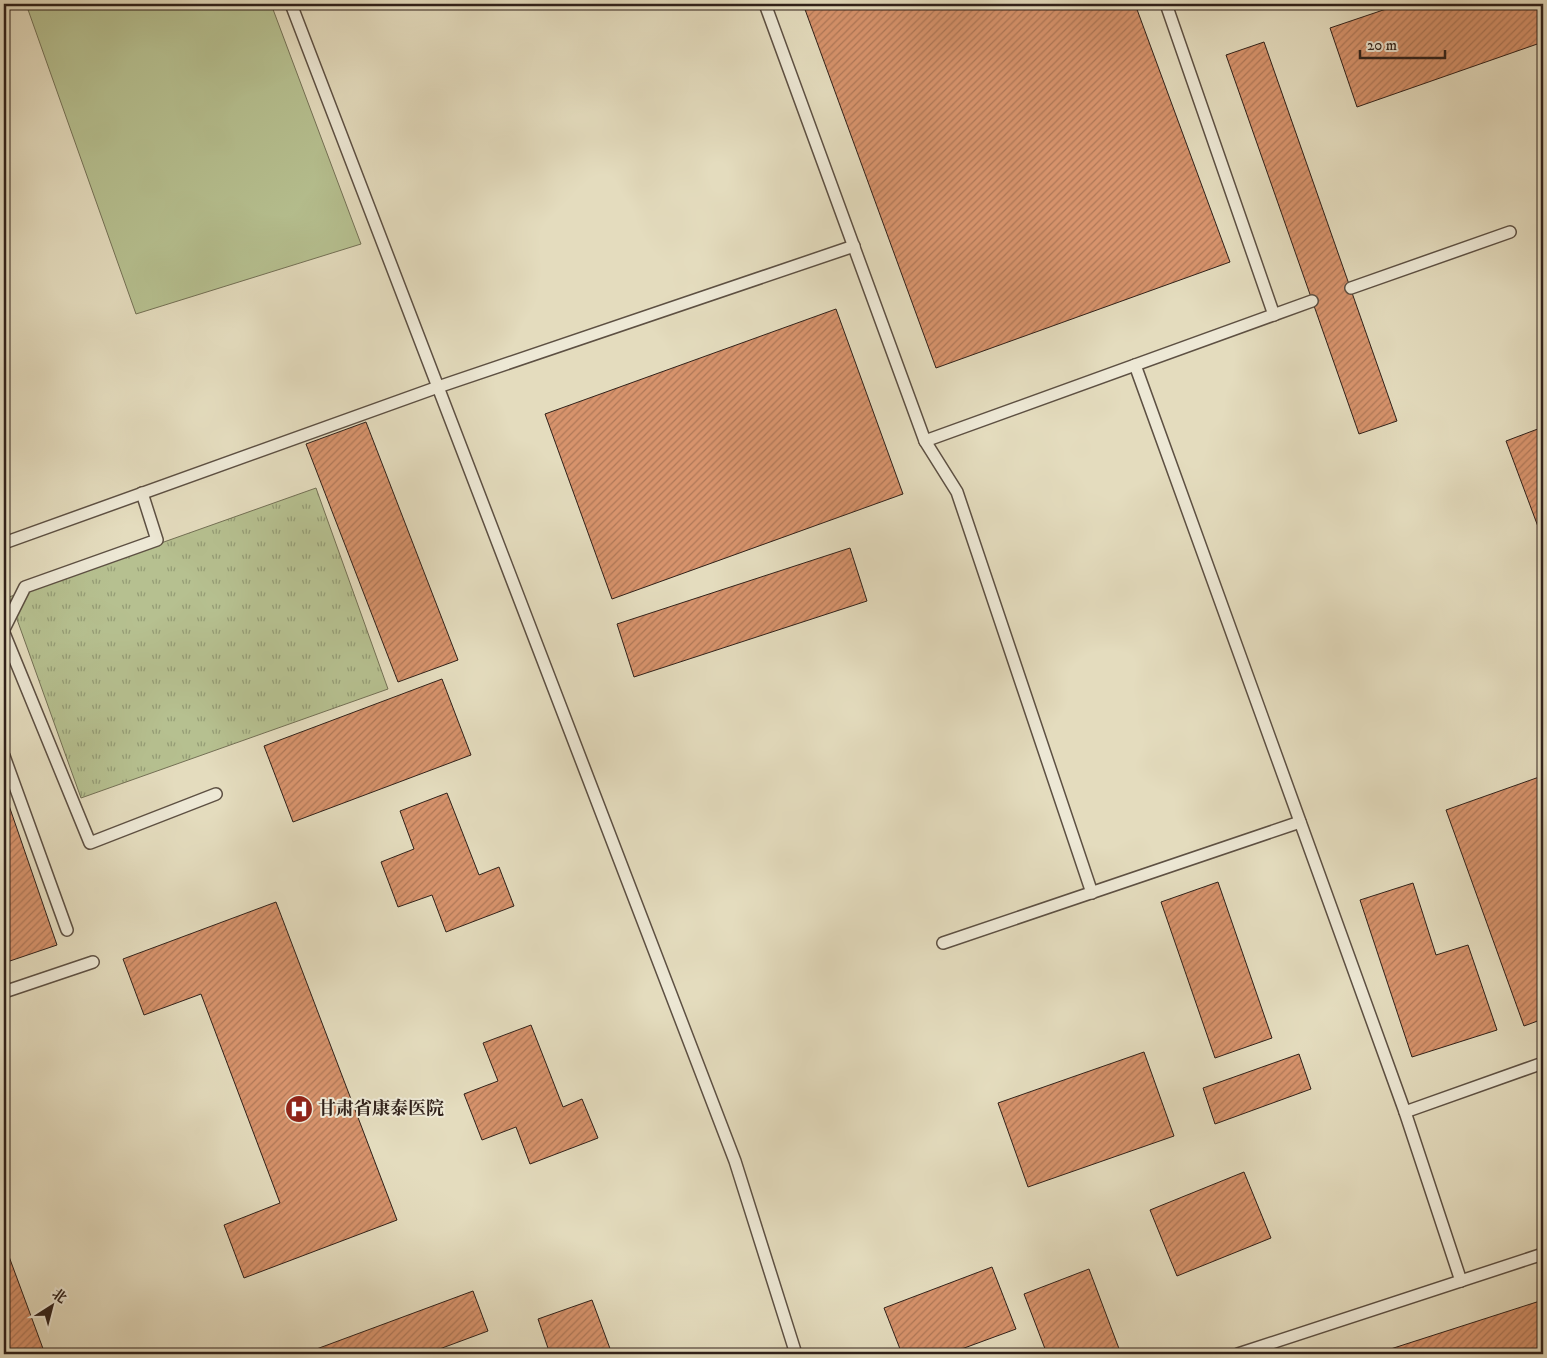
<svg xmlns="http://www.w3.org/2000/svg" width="1547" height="1358" viewBox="0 0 1547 1358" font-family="'IM FELL DW Pica','Noto Serif SC',serif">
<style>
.green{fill:#b6c090;stroke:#737055}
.park{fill:url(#park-tufts);stroke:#737055}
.building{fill:url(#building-hatch);stroke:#30211a}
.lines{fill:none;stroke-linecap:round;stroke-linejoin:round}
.lane-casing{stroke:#5d5043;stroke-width:14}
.lane{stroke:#ede8d5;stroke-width:11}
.labels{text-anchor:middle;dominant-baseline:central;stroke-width:4;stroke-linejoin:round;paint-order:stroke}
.poi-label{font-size:18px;font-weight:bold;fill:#30211a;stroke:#ede8d5;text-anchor:start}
</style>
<defs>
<pattern id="park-tufts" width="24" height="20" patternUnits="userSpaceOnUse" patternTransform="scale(1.25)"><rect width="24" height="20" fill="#b6c090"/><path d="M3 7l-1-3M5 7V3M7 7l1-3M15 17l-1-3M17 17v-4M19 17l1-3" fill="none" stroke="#949c75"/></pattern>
<pattern id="building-hatch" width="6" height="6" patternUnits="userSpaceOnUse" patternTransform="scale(1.25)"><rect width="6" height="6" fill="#d7936c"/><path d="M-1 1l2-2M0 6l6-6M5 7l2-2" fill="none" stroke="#af7858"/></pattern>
</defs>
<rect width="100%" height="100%" fill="#e4dcbe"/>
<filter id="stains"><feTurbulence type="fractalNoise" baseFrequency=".004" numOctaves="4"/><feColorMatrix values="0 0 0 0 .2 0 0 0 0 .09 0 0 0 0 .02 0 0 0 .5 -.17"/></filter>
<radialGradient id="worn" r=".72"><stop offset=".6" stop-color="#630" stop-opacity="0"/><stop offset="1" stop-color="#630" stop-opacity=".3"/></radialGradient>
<path class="green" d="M26,4H271L361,244L136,314Z"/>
<path class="park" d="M316,488L388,689L81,798L9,597Z"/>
<g class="building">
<path d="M803,4H1135L1230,262L936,368Z"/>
<path d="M1401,4H1543V42L1357,107L1330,28Z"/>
<path d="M1264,42L1397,421L1359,434L1226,55Z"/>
<path d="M836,309L903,494L612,599L545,414Z"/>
<path d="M366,422L458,660L398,682L306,444Z"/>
<path d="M1543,427V540L1506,441Z"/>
<path d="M850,548L867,601L634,677L617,624Z"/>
<path d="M442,679L471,755L293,822L264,746Z"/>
<path d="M1542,776L1543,781V1019L1524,1026L1446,810Z"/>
<path d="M4,791L57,945L4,963Z"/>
<path d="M447,793L479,875L499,867L514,906L446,932L432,895L398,907L381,862L414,849L400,811Z"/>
<path d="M1218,882L1272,1038L1215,1058L1161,902Z"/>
<path d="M1413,883L1436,955L1468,945L1497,1030L1412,1057L1360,900Z"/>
<path d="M276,902L397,1220L244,1278L224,1225L280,1203L201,994L144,1015L123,959Z"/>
<path d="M531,1025L563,1107L582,1099L598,1138L530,1164L516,1127L482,1140L464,1094L498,1081L483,1043Z"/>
<path d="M1144,1052L1174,1136L1028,1187L998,1103Z"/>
<path d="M1299,1054L1311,1089L1215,1124L1203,1088Z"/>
<path d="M1244,1172L1271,1238L1177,1276L1150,1210Z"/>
<path d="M4,1243L45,1354H4Z"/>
<path d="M992,1267L1016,1329L948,1354H902L884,1308Z"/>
<path d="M1089,1269L1121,1354H1047L1024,1294Z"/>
<path d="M473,1291L488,1331L426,1354H303Z"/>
<path d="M592,1300L612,1354H550L538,1319Z"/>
<path d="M1543,1300V1354H1375Z"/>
</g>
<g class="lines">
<g class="lane-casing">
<g id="lane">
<path d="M291,4L735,1161L796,1354"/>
<path d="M765,4L925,441L1312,301"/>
<path d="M1166,4L1274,315"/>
<path d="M1351,288L1510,232"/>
<path d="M1135,365L1405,1112L1543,1063"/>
<path d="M925,441L957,492L1092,893"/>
<path d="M4,543L438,387L854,246"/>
<path d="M4,629L25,587L157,540L142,493"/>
<path d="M4,633L90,843L216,794"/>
<path d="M4,756L67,930"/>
<path d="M943,943L1300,822"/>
<path d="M4,992L93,962"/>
<path d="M1405,1112L1461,1281"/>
<path d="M1238,1354L1543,1254"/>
</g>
</g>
<use href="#lane" class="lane"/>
</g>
<defs>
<g id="hospital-disc" transform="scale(1.4375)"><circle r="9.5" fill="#8f2418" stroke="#ede8d5"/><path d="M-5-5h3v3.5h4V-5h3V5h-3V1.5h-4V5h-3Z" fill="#fff"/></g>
</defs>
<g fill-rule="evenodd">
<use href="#hospital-disc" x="299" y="1109"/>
</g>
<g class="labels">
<g class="poi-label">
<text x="318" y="1109">甘肃省康泰医院</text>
</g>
</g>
<rect width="1547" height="1358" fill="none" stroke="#e4dcbe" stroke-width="20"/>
<rect x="5" y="5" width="1537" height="1348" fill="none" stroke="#30211a" stroke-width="2.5"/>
<rect x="10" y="10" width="1527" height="1338" fill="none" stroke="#30211a"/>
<g transform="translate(52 1306) rotate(36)" stroke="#ede8d5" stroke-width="4" paint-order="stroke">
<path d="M0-4L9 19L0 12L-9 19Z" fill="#30211a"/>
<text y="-8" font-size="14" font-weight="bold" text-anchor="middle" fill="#30211a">北</text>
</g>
<path d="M1360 50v8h85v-8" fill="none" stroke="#30211a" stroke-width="2.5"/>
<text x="1367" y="50" font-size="15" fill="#30211a" stroke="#ede8d5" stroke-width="4" paint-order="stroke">20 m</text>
<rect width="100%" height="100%" filter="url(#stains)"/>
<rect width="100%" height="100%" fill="url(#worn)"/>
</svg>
